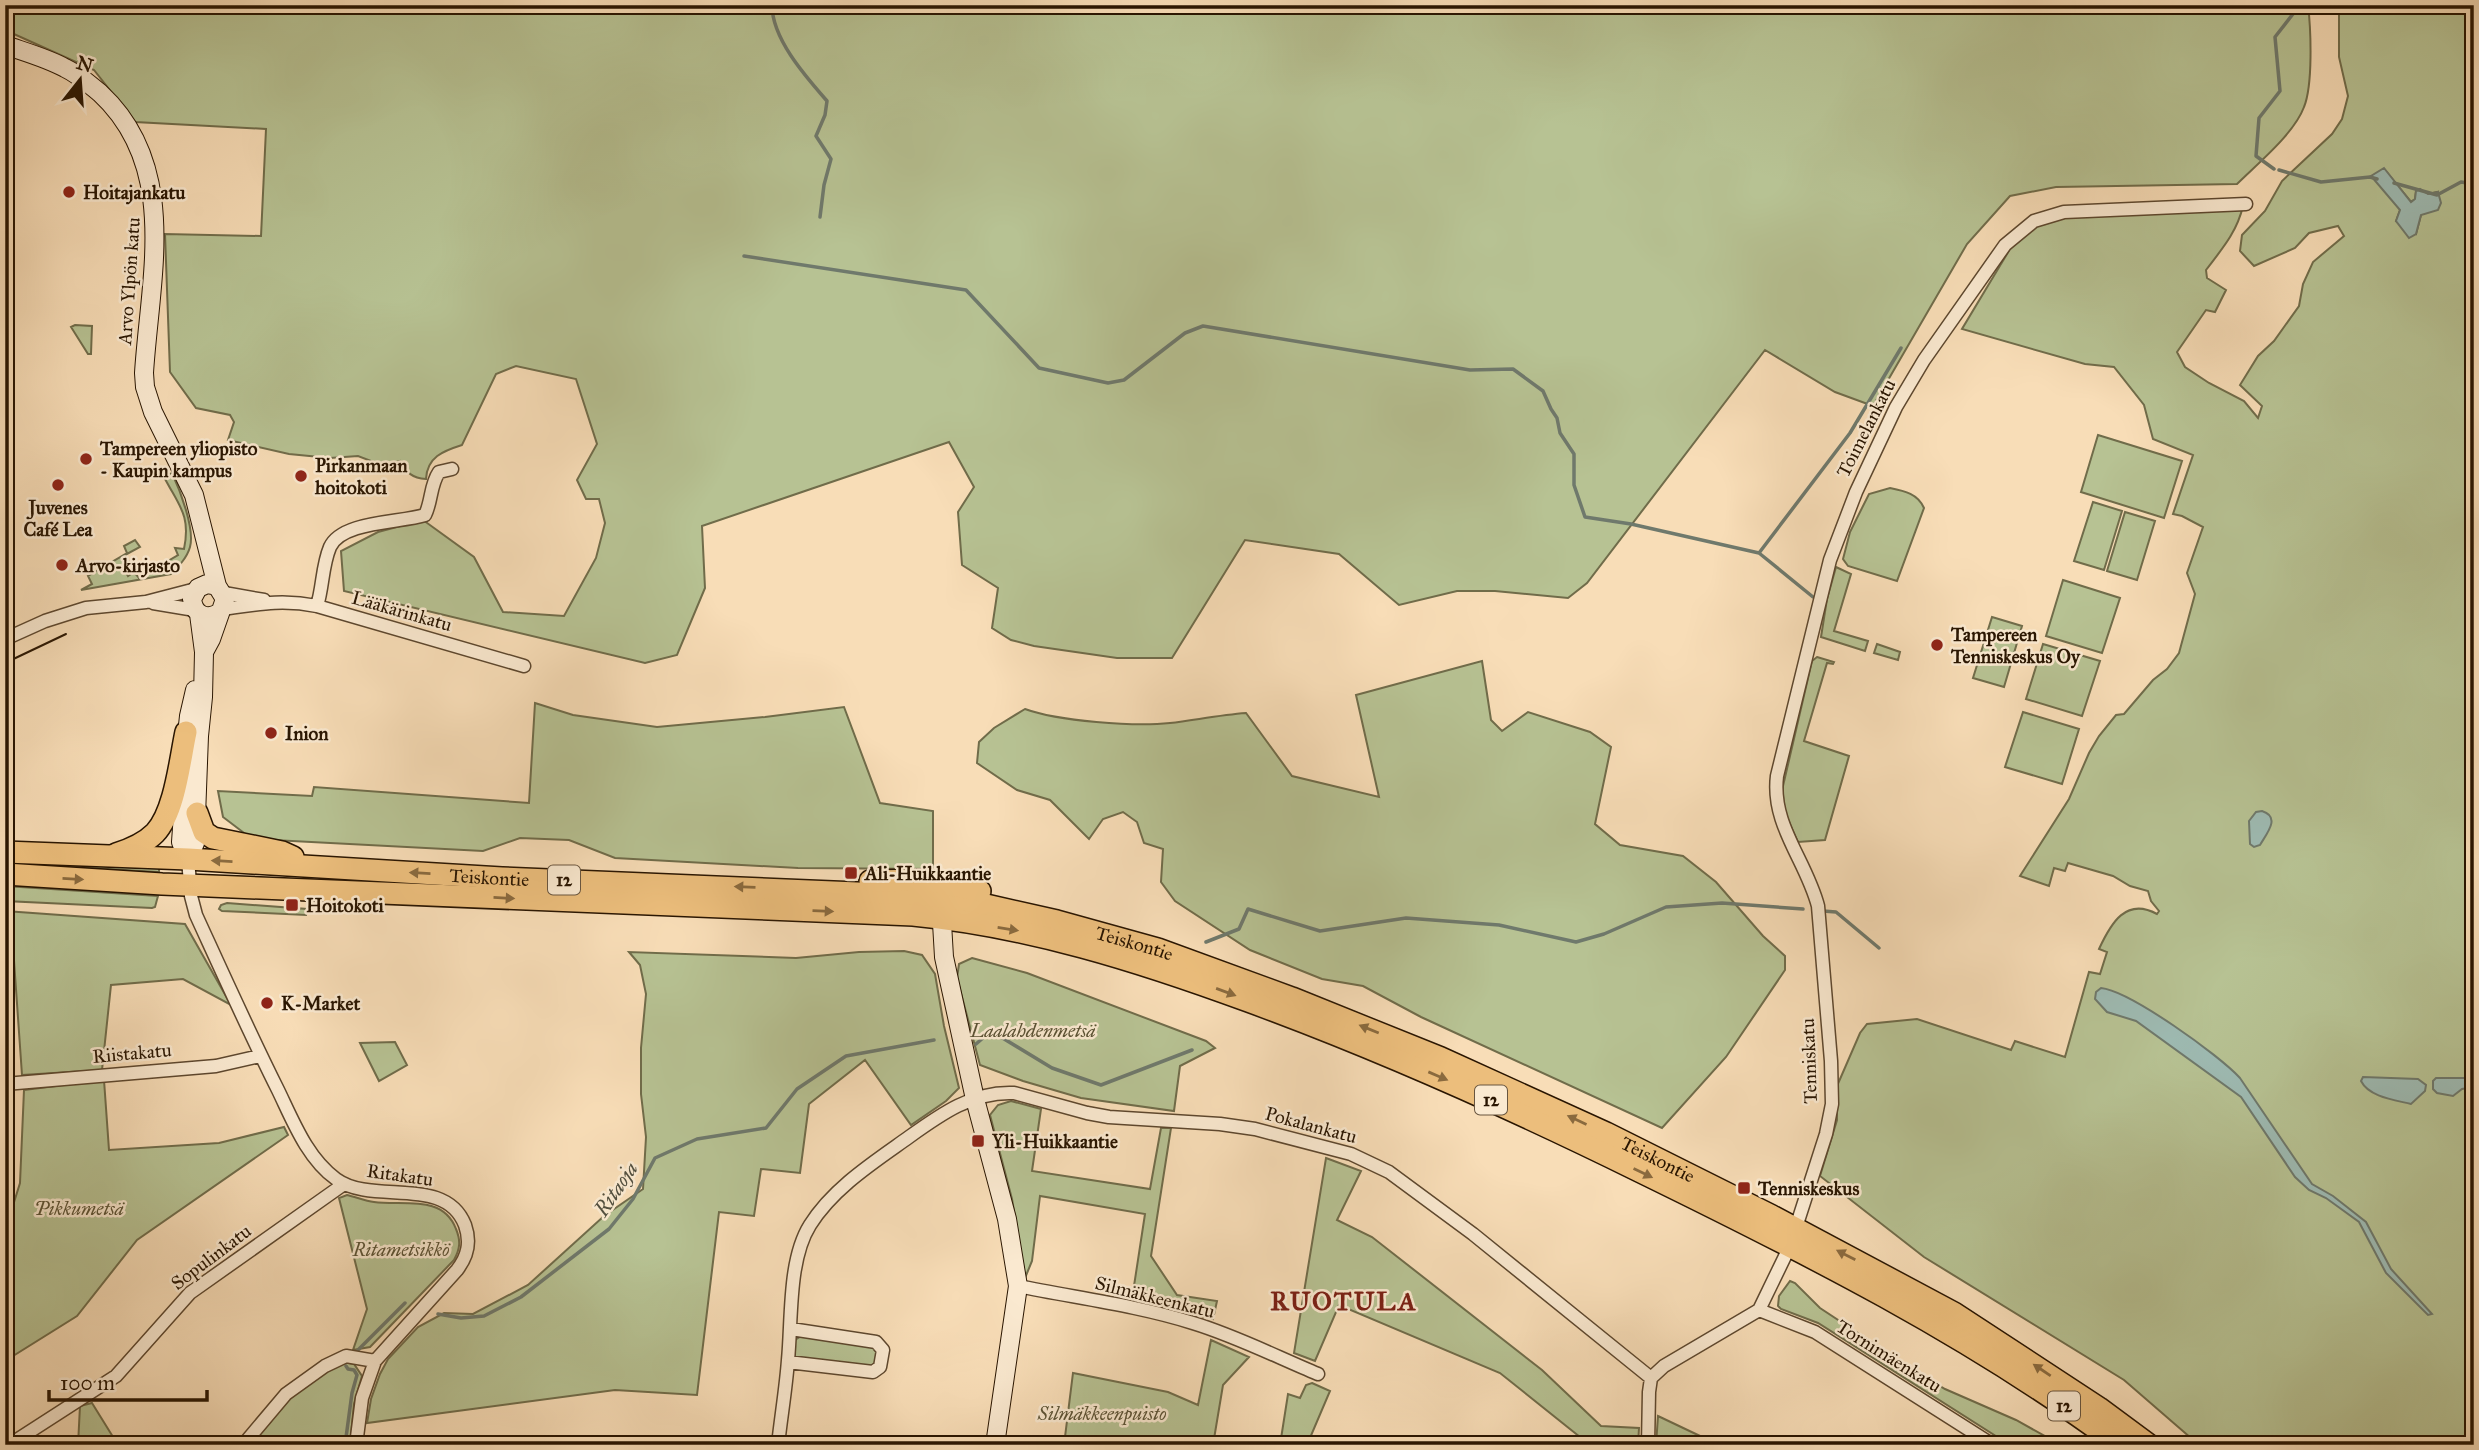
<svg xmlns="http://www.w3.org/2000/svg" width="2479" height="1450" viewBox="0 0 2479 1450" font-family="'IM FELL Great Primer',serif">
<rect width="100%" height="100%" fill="#f8ddb7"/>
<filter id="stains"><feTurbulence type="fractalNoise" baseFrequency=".00286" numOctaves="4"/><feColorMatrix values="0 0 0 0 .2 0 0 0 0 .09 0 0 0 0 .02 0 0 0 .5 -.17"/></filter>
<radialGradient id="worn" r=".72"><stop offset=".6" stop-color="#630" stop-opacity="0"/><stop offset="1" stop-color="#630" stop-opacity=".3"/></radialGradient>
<!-- green -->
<path fill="#b7c293" stroke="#706c4a" stroke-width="2" fill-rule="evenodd" d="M5,5H2308C2311,30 2313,85 2304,107C2294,134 2257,164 2237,184L2056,187L2010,196L1967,244L1873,406L1835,392L1765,350L1587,583L1568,598L1495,591H1457L1399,605L1339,554L1245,540L1172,658H1117L1034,646L1011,640L992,628L998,588L962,565L958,512L974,487L949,442L702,526L705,588L677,655L645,663L344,591L341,551L378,532L423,520L474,557L503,612L564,616L596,558L605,523L599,499H586L577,480L597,444L576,379L516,366L496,374L462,445C443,451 427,457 426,479C412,478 407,473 400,461L384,466L358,456L330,458L289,454L228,440L234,422L230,415L196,408L170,372L165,234L261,236L266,129L135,122L94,70L5,30Z
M2339,5H2474V1445H2199L2124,1380L1924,1257L1820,1176L1837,1120V1086L1860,1033L1867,1024L1917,1019L2011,1050L2015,1041L2065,1057L2089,972L2100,974L2107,952L2099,949C2111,923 2126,897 2157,914L2159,911L2151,901L2148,891L2130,886L2113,876L2068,863L2065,871L2054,868L2049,886L2020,876L2069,799L2089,753L2099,736L2116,715L2124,714L2153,680L2167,669L2179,653L2195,594L2187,573L2203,527L2182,516L2173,514L2193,455L2153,439L2144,405L2114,367L2085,364L1962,329L2013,244L2036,225L2063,218L2243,206C2237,232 2222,249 2206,270L2207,278L2226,290L2215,312L2206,310L2177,352L2185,367L2209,383L2244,401L2258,418L2262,406L2240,385L2258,356L2274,341L2299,306L2303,284L2313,262L2344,236L2338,226L2309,233L2295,248L2254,266L2240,251L2242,235L2265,211L2282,181L2332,134L2342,119L2348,96L2339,57ZM2384,169L2411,202L2415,199L2416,191L2428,194L2437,192L2421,215L2416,234L2396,221L2400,210Z
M75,325L92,326L91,354H88L71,327Z
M2098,435L2182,461L2164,518L2081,492Z
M172,473C180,490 195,529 190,547C187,558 178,567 171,574L81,590L92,584L88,576L127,553L124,546L135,540L140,547L125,555L129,562L122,566L128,576L134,572L139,578L178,555L175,548L184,549C191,515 179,506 164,477Z
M1890,488C1905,491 1918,494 1924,508L1897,581L1848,566L1843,559L1850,532L1869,494Z
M2093,502L2122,511L2104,570L2074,561Z
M2125,512L2155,521L2137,580L2107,571Z
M1836,567L1851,574L1834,631L1868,641L1865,651L1821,637L1827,599Z
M2063,580L2120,598L2102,653L2046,636Z
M1992,617L2022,626L2004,687L1973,678Z
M1877,644L1900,652L1898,660L1874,653Z
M2043,644L2100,661L2082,716L2026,699Z
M1817,657L1834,662L1833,664L1827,663L1804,741L1849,756L1825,840L1798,842C1789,823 1781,807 1783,786L1812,661Z
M1482,661L1491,720L1502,731L1528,712L1590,732L1611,747L1595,824L1620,845L1683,856L1716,882L1763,936L1785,956V970L1726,1057L1662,1128L1421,1017L1363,986L1322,979L1250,950L1175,901L1161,882L1163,849L1144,843L1137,822L1123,812L1103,819L1089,839L1050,800L1017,790L977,763L979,742L994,728L1025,709C1058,721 1134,727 1170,723C1195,720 1220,715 1246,713L1292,776L1379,797L1356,695Z
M535,703L573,715L657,727L765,717L844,707L880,803L933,811V869L798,868L615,858L569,840L520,838L483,851L252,839L223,817L218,791L312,796L314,787L529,803Z
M2023,712L2079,729L2062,784L2005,767Z
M5,859L159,865V872L5,863Z
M5,886L158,896L155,907L152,908L5,901Z
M227,903L307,909L306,915L222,911L219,909L221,905Z
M5,911L185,924L231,1005L183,979L111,985L102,1070L22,1075L12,932H5Z
M904,951L922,955L935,974L944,1026L959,1088L946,1101L911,1125L865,1060L809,1104L800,1173L761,1169L754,1216L719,1212L697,1395L615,1390L367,1423L371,1399L380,1374L388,1359L418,1327L444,1313L473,1314L528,1285L604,1216L643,1189L646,1137L641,1094V1048L646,994L640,965L629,952L796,958L859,952Z
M972,958L1027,973L1206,1041L1215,1048L1180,1066L1174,1111L1081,1098L1023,1081L980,1065L957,978L959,964Z
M395,1042L407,1065L379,1081L360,1043Z
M104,1080L109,1150L219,1143L284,1127L288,1135L137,1240L77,1316L5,1361V1231L20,1183L24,1090Z
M1011,1101L1041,1109L1032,1171L1150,1189L1161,1128H1171L1151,1256L1177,1295L1217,1301L1213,1319L1132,1299L1145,1214L1040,1196L1032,1261L1025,1278L1012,1199L990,1115L998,1105Z
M1326,1158L1361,1171L1337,1220L1372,1237L1542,1370L1601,1426L1639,1428L1638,1445H1590L1500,1373L1339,1305L1315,1361L1294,1353Z
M347,1195C356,1197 365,1201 374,1202C403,1206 443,1194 456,1229C461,1241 460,1249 454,1260L370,1347L353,1350L367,1309L339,1198Z
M1790,1281L1795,1283L1820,1308L1917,1372L1945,1389L2016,1420L2061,1445H2010L1818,1323L1781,1309L1778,1306L1779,1296Z
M803,1335L877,1348L878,1361L871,1368L796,1358L794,1355L795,1340Z
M1211,1340L1249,1357L1223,1385L1213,1445H1064L1073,1373L1168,1392L1198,1405Z
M343,1362L354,1364L362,1376L354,1404L350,1445H251L284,1403L303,1386Z
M1312,1383L1330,1391L1307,1445H1280L1288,1394L1300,1398L1306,1385Z
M92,1403L118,1445H78L80,1406Z
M1658,1416L1719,1445H1656Z"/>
<!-- water -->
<path fill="#9ebbb3" stroke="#6f796c" stroke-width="2" d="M2384,168L2411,202L2415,199L2416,191L2420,189L2428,194L2438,192L2441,203L2438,210L2421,215L2416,234L2409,238L2396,221L2400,210L2371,176Z
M2262,811C2281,817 2267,833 2260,845L2254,847L2250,844L2249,821L2256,812Z
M2101,988C2130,991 2219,1055 2240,1078L2312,1184L2333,1196L2366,1222L2391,1269L2432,1314L2428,1315L2386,1273L2359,1222L2326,1198L2309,1190L2295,1177L2241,1097L2136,1021L2107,1012L2095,999L2096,992Z
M2363,1077L2418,1079L2426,1085L2425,1091L2411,1104C2395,1100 2369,1097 2361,1081Z
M2436,1078H2474V1087L2462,1089L2453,1096L2437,1093L2433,1089V1081Z"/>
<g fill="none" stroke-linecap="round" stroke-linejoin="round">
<!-- stream -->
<path stroke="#6f796c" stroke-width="3.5" d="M772,5C772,39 806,77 827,101L825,115L816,136L831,159L824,185L820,217
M2274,169L2256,156L2259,118L2280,91L2275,37L2300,5
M2279,170L2321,182L2370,177L2377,179
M2394,183L2437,195L2461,182L2474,184
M744,256L966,290L1039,368L1108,383L1124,380L1185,333L1203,326L1470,370L1513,369L1543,391L1551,409L1557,418L1560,433L1574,454V485L1585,517L1631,524L1759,553L1813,597
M1759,553L1850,433L1901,348
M1823,911L1836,912L1879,948
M1206,942L1239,929L1248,909L1320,931L1406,918L1499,925L1576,942L1604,934L1666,907L1722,903L1803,909
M976,1044L991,1031L1052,1068L1101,1085L1192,1050
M438,1314L461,1318L484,1316L521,1297L609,1229L633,1199L655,1158L697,1139L766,1128L797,1089L846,1056L934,1040
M358,1350L405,1303
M345,1445L352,1393L357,1375L354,1370L348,1369L346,1366"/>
<!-- street casing -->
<g stroke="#5d472e" stroke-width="15">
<path id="street" d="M224,593L264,600
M153,603L195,610
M317,606C323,587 322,566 330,547C342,521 399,523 425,515C432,501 430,485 439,472L452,469
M223,609C258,604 282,599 317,606L524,666
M5,639L45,621L86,608L146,602L196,589
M188,859L191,896L196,915C223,974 249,1032 278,1090C293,1121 307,1158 336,1179C373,1206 445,1174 465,1225C471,1242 468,1256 457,1270L375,1361L362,1398L356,1445
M5,1084L216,1066L260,1056
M1018,1286C1076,1298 1136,1305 1193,1323C1236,1336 1277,1357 1318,1374
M1759,1310L1815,1332L1993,1445
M788,1362L873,1372L880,1367L883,1350L876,1342L791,1329
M9,1445L116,1376L190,1293L344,1184
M243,1445L286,1394L325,1366L346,1356L375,1361
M778,1445C781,1417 786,1388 788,1360C792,1319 788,1260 810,1225C833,1188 874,1162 909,1137C941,1114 973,1091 1014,1093L1087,1113L1109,1117L1220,1124L1255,1129L1351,1154L1389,1172L1473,1234L1651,1378
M1648,1445L1649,1392L1651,1378L1664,1366L1759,1310L1790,1246L1826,1134L1832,1104L1831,1061L1818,906C1806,860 1771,825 1777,776L1830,560L1856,492L1896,407L1924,360L2005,245L2034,221L2064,212L2246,204"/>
</g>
<!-- secondary casing -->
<g stroke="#291501" stroke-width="20">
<path id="secondary" d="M5,45C25,52 47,58 65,68C78,74 89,84 100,93C180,167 150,277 144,373L145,387L153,412L194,495L217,586
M204,652L211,639L225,599L217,586L207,584L198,588L192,599C194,615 206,620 219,613
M186,745L189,716L195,690
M186,773L181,842L188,859
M188,859L195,843L199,736L203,697L204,652L199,614
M941,906L944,957L975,1099L1007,1219L1018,1286L995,1445"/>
</g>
<!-- highway casing -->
<g stroke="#291501" stroke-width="24">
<g id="highway">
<path d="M197,813L204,832L213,838L282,852L293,857"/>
<path id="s1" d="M5,852L188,859L502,878L905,895L986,905L1057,921L1158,949L1292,998L1441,1058L1606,1133L1772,1216L1954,1313L2099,1408L2149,1445"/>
<path d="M116,854C129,850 145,843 155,833C175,812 180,760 186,732"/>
<path d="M5,874L162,884L913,915C1028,926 1139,961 1248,1001C1382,1050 1511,1108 1639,1171C1805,1252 1970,1335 2119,1445"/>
<path d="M870,881L927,880L980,891"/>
</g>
</g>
<!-- street -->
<use href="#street" stroke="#fae9d0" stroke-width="12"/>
<!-- secondary -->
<use href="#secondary" stroke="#fae9d0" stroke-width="18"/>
<!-- highway -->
<use href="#highway" stroke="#ecbe7c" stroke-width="21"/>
<!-- tram -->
<path stroke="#291501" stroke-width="2" d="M5,663L66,634"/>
</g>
<!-- one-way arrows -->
<defs><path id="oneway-solid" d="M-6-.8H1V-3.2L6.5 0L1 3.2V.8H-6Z" transform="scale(1.75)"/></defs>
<g fill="#8a6a3e">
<use href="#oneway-solid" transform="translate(222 861) rotate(-177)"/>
<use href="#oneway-solid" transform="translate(420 873) rotate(-177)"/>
<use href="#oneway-solid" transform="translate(73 879) rotate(3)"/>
<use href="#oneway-solid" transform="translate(745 887) rotate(-178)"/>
<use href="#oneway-solid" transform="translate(504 898) rotate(3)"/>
<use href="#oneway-solid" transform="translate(823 911) rotate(2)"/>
<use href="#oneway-solid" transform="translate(1008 929) rotate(9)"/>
<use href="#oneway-solid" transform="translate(1226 992) rotate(20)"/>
<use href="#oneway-solid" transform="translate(1369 1029) rotate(-158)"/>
<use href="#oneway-solid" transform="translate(1438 1076) rotate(23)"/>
<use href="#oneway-solid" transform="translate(1577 1120) rotate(-155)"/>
<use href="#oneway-solid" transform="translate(1643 1173) rotate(26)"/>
<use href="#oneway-solid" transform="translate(1846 1255) rotate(-153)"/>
<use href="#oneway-solid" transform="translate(2042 1370) rotate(-146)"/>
</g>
<!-- markers -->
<g fill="#8f2418" stroke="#fae9d0" stroke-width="2.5">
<circle cx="69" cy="192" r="7"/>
<circle cx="86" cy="459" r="7"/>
<circle cx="301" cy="476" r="7"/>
<circle cx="58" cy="485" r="7"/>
<circle cx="62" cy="565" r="7"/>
<circle cx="1937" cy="645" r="7"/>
<circle cx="271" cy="733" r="7"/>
<rect x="844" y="866" width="14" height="14" rx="3.5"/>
<rect x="285" y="898" width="14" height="14" rx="3.5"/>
<circle cx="267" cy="1003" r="7"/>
<rect x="971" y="1134" width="14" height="14" rx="3.5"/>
<rect x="1737" y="1181" width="14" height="14" rx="3.5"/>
</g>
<g text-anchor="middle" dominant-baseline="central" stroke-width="5" stroke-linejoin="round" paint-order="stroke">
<!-- shield labels -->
<g fill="#fae9d0" stroke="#68553f" stroke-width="2">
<rect x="548" y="865.5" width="32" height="29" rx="5"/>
<rect x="1475" y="1085.5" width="32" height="29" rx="5"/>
<rect x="2048" y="1391.5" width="32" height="29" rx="5"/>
</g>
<g font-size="18" font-weight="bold" fill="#291501">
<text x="564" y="880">12</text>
<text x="1491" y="1100">12</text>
<text x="2064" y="1406">12</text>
</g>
<!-- poi labels -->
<g font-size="19" font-weight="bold" fill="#291501" stroke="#fae9d0" text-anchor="start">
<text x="83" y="192">Hoitajankatu</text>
<text x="100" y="448">Tampereen yliopisto<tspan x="100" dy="22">- Kaupin kampus</tspan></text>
<text x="315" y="465">Pirkanmaan<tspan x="315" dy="22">hoitokoti</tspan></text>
<text x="58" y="507" text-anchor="middle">Juvenes<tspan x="58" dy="22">Café Lea</tspan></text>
<text x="76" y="565">Arvo-kirjasto</text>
<text x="1951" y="634">Tampereen<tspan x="1951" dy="22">Tenniskeskus Oy</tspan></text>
<text x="285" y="733">Inion</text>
<text x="865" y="873">Ali-Huikkaantie</text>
<text x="306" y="905">Hoitokoti</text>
<text x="281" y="1003">K-Market</text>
<text x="992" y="1141">Yli-Huikkaantie</text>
<text x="1758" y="1188">Tenniskeskus</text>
</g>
<!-- street labels -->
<g font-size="19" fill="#291501" stroke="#fae9d0">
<text transform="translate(129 281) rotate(-86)">Arvo Ylpön katu</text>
<text transform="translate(1866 428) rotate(-63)">Toimelankatu</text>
<text transform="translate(402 611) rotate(16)">Lääkärinkatu</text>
<text stroke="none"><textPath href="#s1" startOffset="485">Teiskontie</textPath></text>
<text stroke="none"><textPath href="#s1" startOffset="1136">Teiskontie</textPath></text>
<text transform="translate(132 1053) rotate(-5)">Riistakatu</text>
<text transform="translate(1809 1061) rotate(-92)">Tenniskatu</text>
<text transform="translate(1311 1125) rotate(15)">Pokalankatu</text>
<text stroke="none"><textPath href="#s1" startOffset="1703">Teiskontie</textPath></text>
<text transform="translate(400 1175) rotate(8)">Ritakatu</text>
<text transform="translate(211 1257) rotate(-37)">Sopulinkatu</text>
<text transform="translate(1155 1297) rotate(14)">Silmäkkeenkatu</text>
<text transform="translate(1889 1356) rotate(32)">Tornimäenkatu</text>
</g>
<!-- park labels -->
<g font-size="19" font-style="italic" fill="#5b5234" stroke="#fae9d0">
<text x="1033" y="1030">Laalahdenmetsä</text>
<text x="79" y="1208">Pikkumetsä</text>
<text x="401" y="1249">Ritametsikkö</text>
<text x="1102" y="1413">Silmäkkeenpuisto</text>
</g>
<!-- water labels -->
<g font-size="21" font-style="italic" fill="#524f3f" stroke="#fae9d0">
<text transform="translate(616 1189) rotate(-56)">Ritaoja</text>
</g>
<!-- district labels -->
<g font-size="26" font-weight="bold" letter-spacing="2" fill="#7a1f14" stroke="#fae9d0">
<text x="1344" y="1301">RUOTULA</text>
</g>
</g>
<!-- margin -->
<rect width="2479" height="1450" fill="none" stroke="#f8ddb7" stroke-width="28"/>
<rect x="7" y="7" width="2465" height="1436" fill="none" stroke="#291501" stroke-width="3.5"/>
<rect x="14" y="14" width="2451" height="1422" fill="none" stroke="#291501" stroke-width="2"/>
<!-- north arrow -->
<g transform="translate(80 80) rotate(17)" stroke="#fae9d0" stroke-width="5" paint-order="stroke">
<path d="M0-5L12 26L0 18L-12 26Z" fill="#291501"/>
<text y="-10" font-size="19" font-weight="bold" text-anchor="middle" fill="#291501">N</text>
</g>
<!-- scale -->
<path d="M49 1390v10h158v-10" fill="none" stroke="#291501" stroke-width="3.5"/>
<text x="60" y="1390" font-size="21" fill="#291501" stroke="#fae9d0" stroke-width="5" paint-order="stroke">100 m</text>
<rect width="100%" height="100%" filter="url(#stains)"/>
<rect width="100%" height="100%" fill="url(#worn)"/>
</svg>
